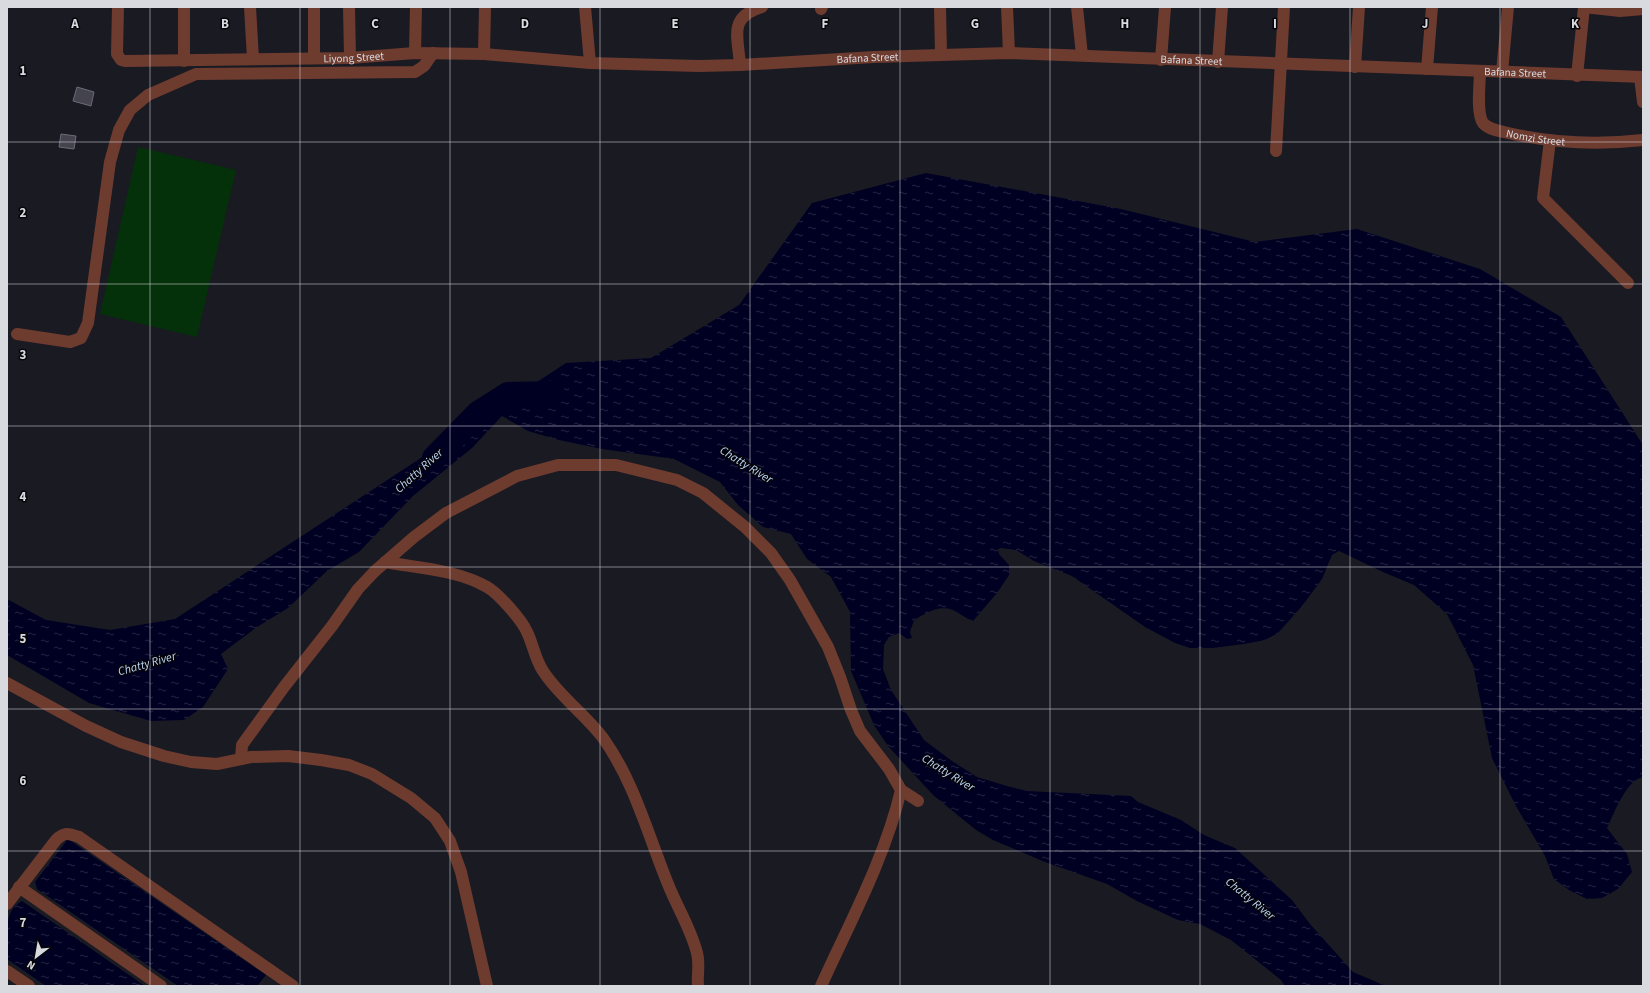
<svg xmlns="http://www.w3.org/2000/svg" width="1650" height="993" viewBox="0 0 1650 993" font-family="'Source Sans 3',sans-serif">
<defs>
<pattern id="water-ripples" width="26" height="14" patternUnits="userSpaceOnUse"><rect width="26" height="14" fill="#002"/><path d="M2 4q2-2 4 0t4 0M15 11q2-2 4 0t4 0" fill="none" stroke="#252542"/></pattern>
</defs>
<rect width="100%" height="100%" fill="#1a1a23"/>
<!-- green -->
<path fill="#043109" d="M138,147L236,170L197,337L100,314Z"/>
<!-- water -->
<path fill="url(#water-ripples)" d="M926,173L1121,209L1255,242L1357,229L1480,269L1561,317L1643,445V777C1626,780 1614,814 1607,828L1627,854L1632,872L1618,889L1602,898L1587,899L1569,890L1554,879L1545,856L1516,806L1492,758L1473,665L1447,614L1414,585L1383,572L1339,551L1332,555L1322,579L1302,606L1278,633L1265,640L1244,644L1213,648H1190L1175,643L1145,627L1072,576L1034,561L1016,550L1001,548L998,549L999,554L1009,565V575L997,593L973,621C965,618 957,611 950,609C936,606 925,614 914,620L910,632L912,638L907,639L899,633L889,637L884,645L883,669L891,690L924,740L952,761L977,777L1007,786L1027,791L1131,796L1138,802L1181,820L1204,835L1235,848L1292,900L1310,924L1353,972L1386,986H1285L1281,980L1231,940L1200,924L1178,920L1137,901L1107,884L1045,862L993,840L976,830L933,795L888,746L874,725L851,671L850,612L831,577L807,559L791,534L763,527L738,505L720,482L674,459L602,449L559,440L528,431L502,416L472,448L413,496L359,552L327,571L288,608L257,627L221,654L228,669L203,707L184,720L151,721L89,703L7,655V599L46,620L110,630L175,619L566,363L651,358L739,305L812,203Z
M68,839L266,975L257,986H178L37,889L35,882Z
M22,901L145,986H46L7,959C7,940 2,911 22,901Z"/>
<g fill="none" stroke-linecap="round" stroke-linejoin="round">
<!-- river -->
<path stroke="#002" stroke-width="24" d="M434,458L478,413L508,394L553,393"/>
</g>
<!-- building -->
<path fill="#44434e" stroke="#6c6c78" d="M77,87L94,92L91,106L73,101Z
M61,134L76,136L74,149L59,147Z"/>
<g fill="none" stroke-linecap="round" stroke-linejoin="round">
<!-- minor -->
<g stroke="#6e3b2f" stroke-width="12">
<path id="s1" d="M118,7L117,54L121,60L125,61L350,58L415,53L484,54L590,63"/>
<path d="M184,7V61"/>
<path d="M250,7L253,59"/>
<path d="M314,7V58"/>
<path d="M349,7L350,58"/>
<path id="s2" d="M585,7L590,63L699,66L740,65L874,57L1009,53L1643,77"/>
<path d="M940,7L941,54"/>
<path d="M1007,7L1009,53"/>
<path d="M1077,7L1082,55"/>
<path d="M1584,7L1620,11L1643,9"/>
<path d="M821,9L822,7"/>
<path d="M415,53L416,7"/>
<path d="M484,54L485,7"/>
<path d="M1161,60L1165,7"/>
<path d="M1218,62L1222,7"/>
<path d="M740,65C738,36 728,17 762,7"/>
<path d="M1355,67L1359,7"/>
<path d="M1427,69L1432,7"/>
<path id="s3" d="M1480,71C1480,83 1476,113 1483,123C1489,130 1500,131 1508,133C1552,143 1598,145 1643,140"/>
<path d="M1502,72L1508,7"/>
<path d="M1577,76L1584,7"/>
<path d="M1640,77L1643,102"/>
<path d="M1550,140L1543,198L1628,283"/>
<path d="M1276,151L1284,7"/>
<path d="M17,334L70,342L81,338L88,323L110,162L119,130L130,110L148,95L196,74L415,72L424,66L433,53"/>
<path d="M385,562C418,568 458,570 487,587C498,593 522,620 527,632C533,644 535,659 543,671C559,696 585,714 603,738C634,781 648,835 668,884C677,907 691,929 697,953C700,964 697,975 698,986"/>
<path d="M7,683L86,726L121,742L164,756L191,762L217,764L251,757L288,756L321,760L349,765L372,774L411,798L435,818L450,841L461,872L487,986"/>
<path d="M241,759L242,745L284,687L332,626L358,589L375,571L414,537L446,513L517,476L558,465H616L677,480L703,493L745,527L771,553L790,580L828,647L840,677L851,710L860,731L889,769L901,790L918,801"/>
<path d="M19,887L161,986"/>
<path d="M7,904L56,840C64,832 68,833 79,837L293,986"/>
<path d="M7,971L29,986"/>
<path d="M821,986C850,922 885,858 901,790"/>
</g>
</g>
<!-- grid -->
<path fill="none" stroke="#d9d9e0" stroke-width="1" stroke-opacity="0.55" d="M150,7V986M300,7V986M450,7V986M600,7V986M750,7V986M900,7V986M1050,7V986M1200,7V986M1350,7V986M1500,7V986M7,142H1643M7,284H1643M7,426H1643M7,567H1643M7,709H1643M7,851H1643"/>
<g text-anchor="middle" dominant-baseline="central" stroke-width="3" stroke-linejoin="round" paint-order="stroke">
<!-- street labels -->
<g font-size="11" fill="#d9d9e0" stroke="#060509">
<text stroke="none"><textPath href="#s1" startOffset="287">Liyong Street</textPath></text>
<text stroke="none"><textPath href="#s2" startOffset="334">Bafana Street</textPath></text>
<text stroke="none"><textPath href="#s2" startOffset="658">Bafana Street</textPath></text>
<text stroke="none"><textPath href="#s2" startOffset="982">Bafana Street</textPath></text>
<text stroke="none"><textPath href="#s3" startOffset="108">Nomzi Street</textPath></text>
</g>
<!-- water labels -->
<g font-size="12" font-style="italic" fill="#bed7f9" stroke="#060509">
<text transform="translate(746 465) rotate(32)">Chatty River</text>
<text transform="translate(419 471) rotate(-42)">Chatty River</text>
<text transform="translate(147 664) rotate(-16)">Chatty River</text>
<text transform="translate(948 773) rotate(32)">Chatty River</text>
<text transform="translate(1250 899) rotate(39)">Chatty River</text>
</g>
</g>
<g font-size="13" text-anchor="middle" font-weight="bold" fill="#d9d9e0" stroke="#060509" stroke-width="3" stroke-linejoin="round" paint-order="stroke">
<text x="75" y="28">A</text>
<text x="225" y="28">B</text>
<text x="375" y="28">C</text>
<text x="525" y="28">D</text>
<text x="675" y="28">E</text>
<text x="825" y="28">F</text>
<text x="975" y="28">G</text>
<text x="1125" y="28">H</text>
<text x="1275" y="28">I</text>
<text x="1425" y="28">J</text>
<text x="1575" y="28">K</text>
<text x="23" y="75">1</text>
<text x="23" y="217">2</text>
<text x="23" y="359">3</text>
<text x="23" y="501">4</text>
<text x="23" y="643">5</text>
<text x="23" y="785">6</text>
<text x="23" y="927">7</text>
</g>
<!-- border -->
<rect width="1650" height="993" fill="none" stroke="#d9d9e0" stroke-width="16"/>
<!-- north arrow -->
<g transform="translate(36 957) rotate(211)" stroke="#060509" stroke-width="3" paint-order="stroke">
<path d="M0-3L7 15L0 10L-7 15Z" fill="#d9d9e0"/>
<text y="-6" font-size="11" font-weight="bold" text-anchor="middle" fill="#d9d9e0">N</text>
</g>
</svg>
